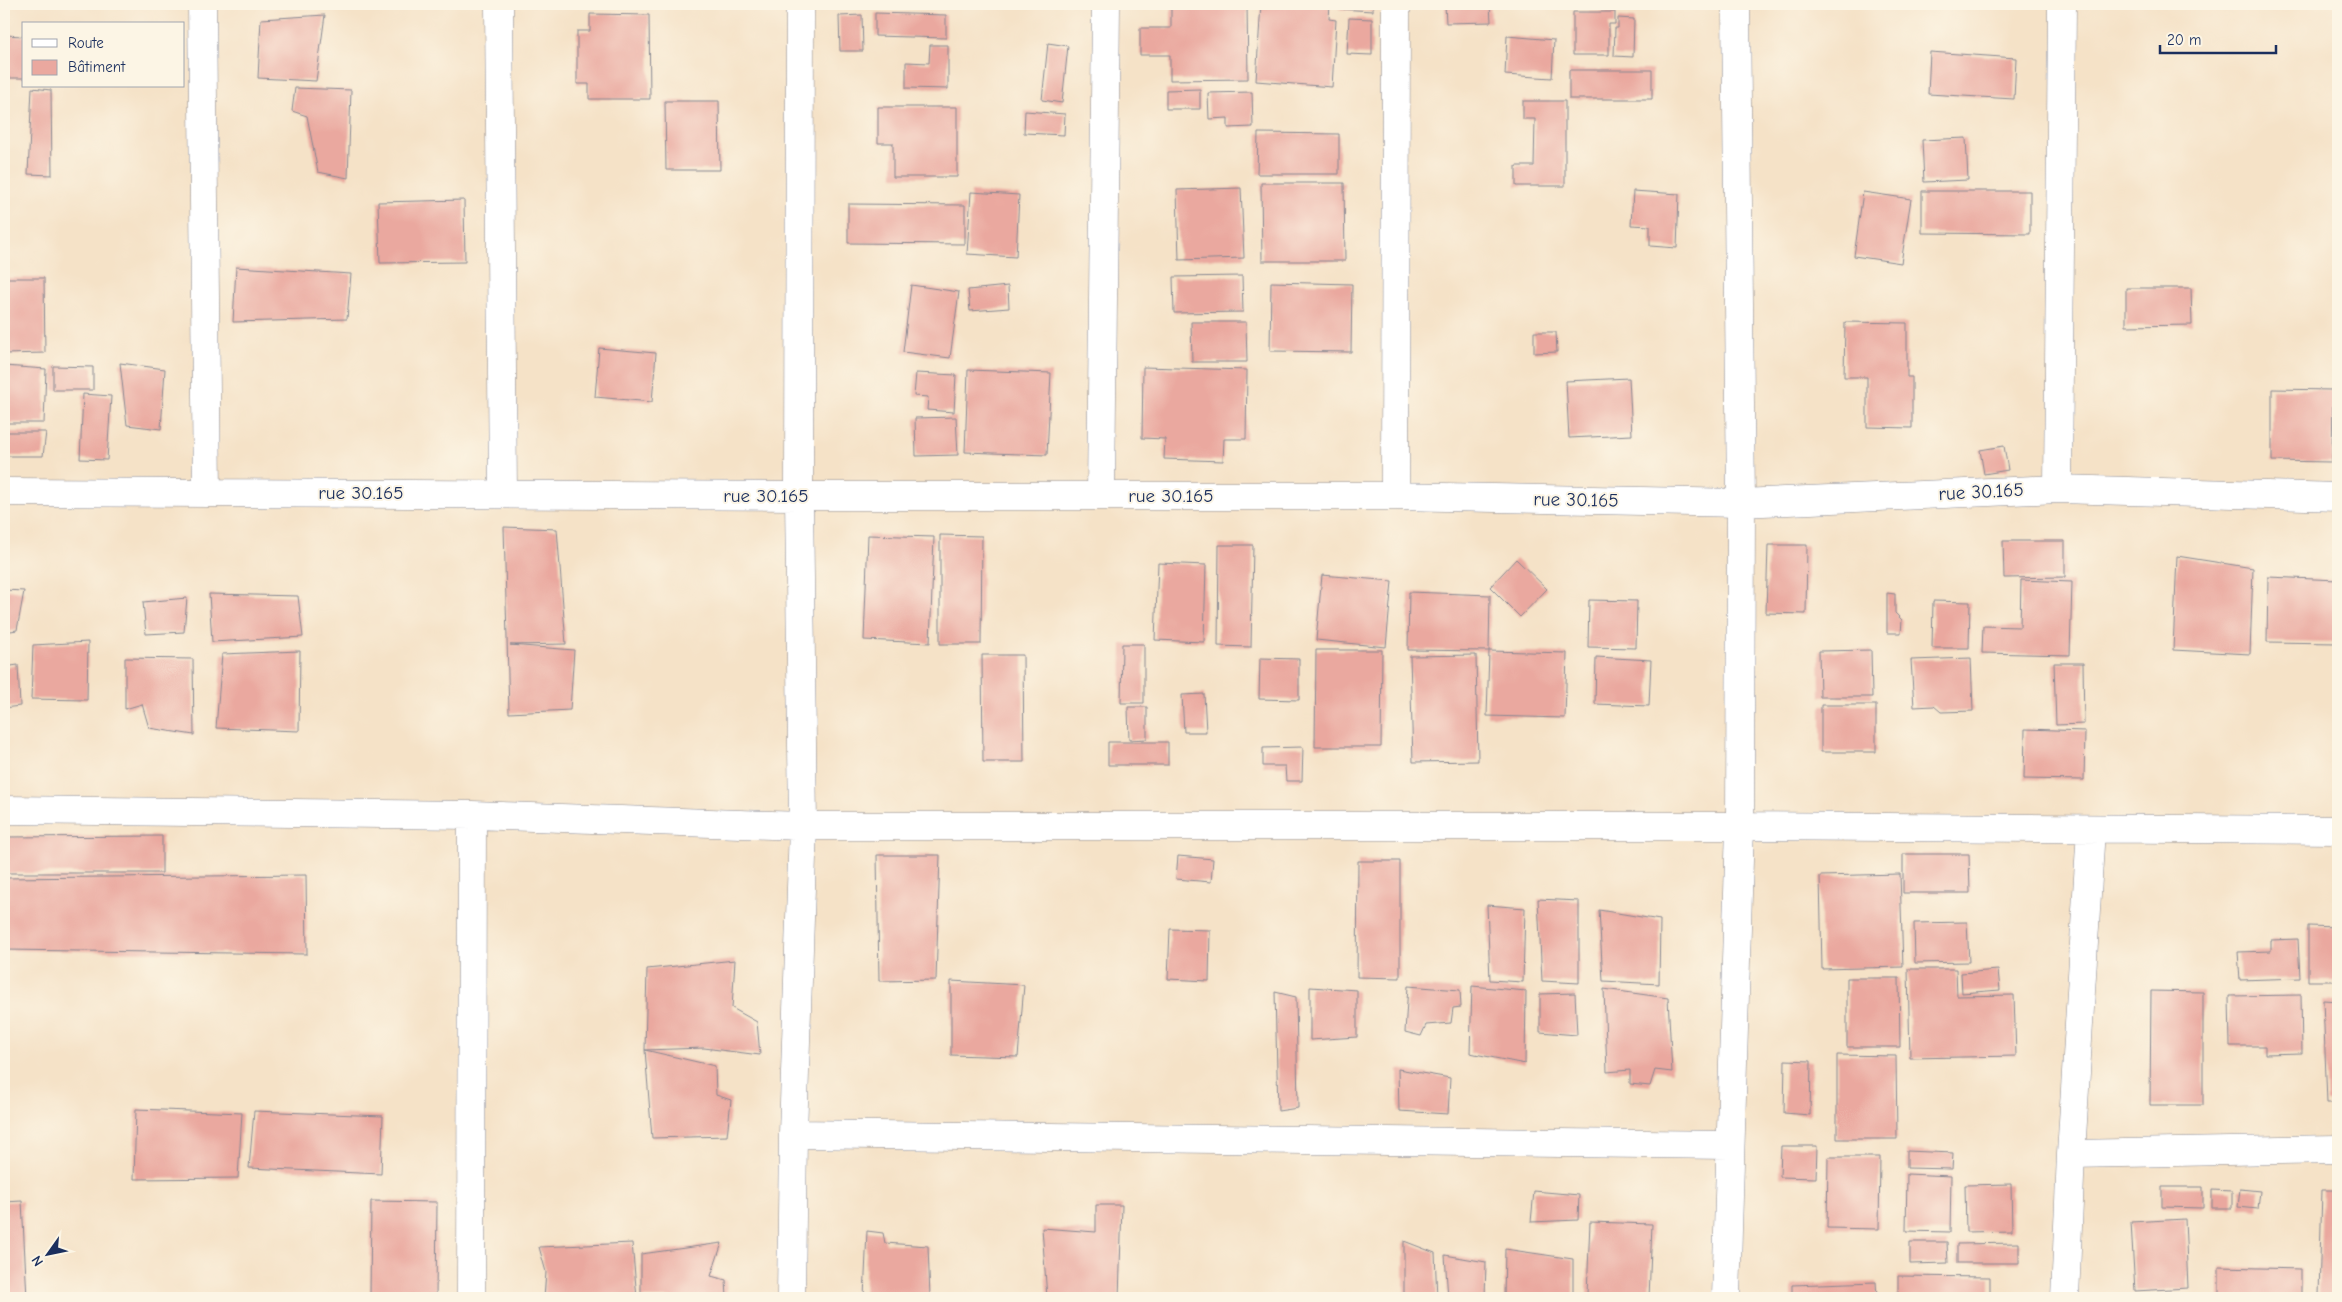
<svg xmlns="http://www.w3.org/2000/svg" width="2342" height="1302" viewBox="0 0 2342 1302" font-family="'Comic Neue',sans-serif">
<rect width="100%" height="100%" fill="#fcf5e5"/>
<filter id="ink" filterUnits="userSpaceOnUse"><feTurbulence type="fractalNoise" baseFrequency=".02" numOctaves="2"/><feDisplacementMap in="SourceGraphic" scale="10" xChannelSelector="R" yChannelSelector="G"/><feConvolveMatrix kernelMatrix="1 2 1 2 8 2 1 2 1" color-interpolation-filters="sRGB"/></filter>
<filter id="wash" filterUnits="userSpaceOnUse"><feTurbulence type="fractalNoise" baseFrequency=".0096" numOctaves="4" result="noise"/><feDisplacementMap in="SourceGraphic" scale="20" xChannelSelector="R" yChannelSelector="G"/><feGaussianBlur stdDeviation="1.12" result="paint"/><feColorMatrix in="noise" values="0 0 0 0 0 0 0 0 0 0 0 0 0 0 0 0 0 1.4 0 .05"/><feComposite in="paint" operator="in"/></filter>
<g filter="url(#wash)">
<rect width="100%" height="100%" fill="#f5e2c7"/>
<g id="blocks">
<!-- building -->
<path fill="#eaa89f" d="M885,4H944V6L885,8Z
M1171,4H1247L1248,79L1170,80V55H1140V28H1171Z
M1261,4H1330L1329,19L1336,20L1332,87L1256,81Z
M1339,4H1373V11L1339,9Z
M1445,4H1490L1491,22L1446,23Z
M1573,12H1615V24H1609V55H1573Z
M875,13L946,15V38L875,36Z
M590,14L649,15L650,99H589V84H577V31H590Z
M325,15L316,81L258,78L261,19Z
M862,15L863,51H840L839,16Z
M1349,18L1372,19V55L1347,54Z
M1618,18L1634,19L1633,57L1614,56L1615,28H1618Z
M4,35L24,36V78H4Z
M1507,36L1554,40L1552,78L1505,75Z
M1048,43L1068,46L1062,103L1042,100Z
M930,45H948V89L906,88V62L929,63Z
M1930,52L2016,58L2014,99L1928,94Z
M1569,70H1652V99H1569Z
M32,88L51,90L52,175L28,174Z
M295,88L351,90L348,178L318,172L307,116L292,111Z
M1200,89V109H1166V90Z
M1252,92L1253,127L1228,128V118L1209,119L1208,93Z
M665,101H719L720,170H666Z
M1523,101H1565V186H1516V166H1534L1535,119H1523Z
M878,107H957V177H893V143H878Z
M1025,111L1065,114L1064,135L1024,133Z
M1258,133L1339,134V174H1257Z
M1966,138L1968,180L1924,182L1922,140Z
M1261,183H1344L1345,261H1262Z
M1241,188L1244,258L1179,260L1177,190Z
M1633,191L1679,194L1677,248L1650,246V226L1631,225Z
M1922,191H2030V234L1922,233Z
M971,192L1019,195L1016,257L967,254Z
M1863,192L1911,199L1901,263L1854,256Z
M464,200L465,262L380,263L378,202Z
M848,204L965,205V244L848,243Z
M236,267L351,274L347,319L233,322Z
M1242,276L1243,312L1174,313L1173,277Z
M4,278H44L45,353L4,354Z
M1271,282L1352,284L1351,352L1270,351Z
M911,285L959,292L950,358L903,352Z
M1008,286L1009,308L970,311L968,290Z
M2126,288H2191L2192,325L2126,326Z
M1191,322H1246L1247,362H1192Z
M1845,322L1907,323V377H1912V428L1867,427V377H1844Z
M1534,332H1556L1557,352L1534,353Z
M599,348L656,353L652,402L595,397Z
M120,363L165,369L161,429L127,425Z
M4,366L46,369L44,423H4Z
M53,366L93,367V390H53Z
M1143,367L1247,370L1246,439H1224L1223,461L1164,459L1165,439L1142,438Z
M968,370L1051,373L1047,455L965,452Z
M916,373L956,375L954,412L927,410L928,397L914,396Z
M1629,378L1632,435L1569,438L1566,381Z
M2272,389L2333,390L2332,462L2272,461Z
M83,394L111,396L107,460L80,459Z
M956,417L958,455L916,456L915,418Z
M4,432H46L43,456H4Z
M2004,446L2008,470L1984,474L1980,450Z
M504,527L557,529L566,644L510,645L574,650L570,710L509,713Z
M868,535L934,537L930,643L864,640Z
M940,535L982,536L981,644H940Z
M2003,541H2065V577L2004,578Z
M1219,545H1253L1251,647L1218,646Z
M1768,545H1807L1806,614L1766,613Z
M2177,556L2253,568L2250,654L2173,650Z
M1516,559L1547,589L1520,617L1490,587Z
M1158,563L1206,565L1204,642L1155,640Z
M1322,575L1392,581L1386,647L1316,640Z
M2268,577L2338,580V643L2267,642Z
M2021,580L2072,582L2070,655L1982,653L1983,626L2020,627Z
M4,590L24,591L17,630L4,632Z
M1409,592L1490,595L1489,651L1408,650Z
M1887,593L1895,594V613L1902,620L1901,633H1887Z
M209,594L298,596L303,637L212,642Z
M187,598L184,632L146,634L143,602Z
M1589,600L1637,601L1636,648L1588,647Z
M1933,601L1970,602L1969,648H1932Z
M88,642L87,700L31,699L33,645Z
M1122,644H1144V703H1121Z
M1316,650H1382L1381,747H1315Z
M1871,650L1872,697H1820L1819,651Z
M300,651L299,731L216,728L222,654Z
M1489,651L1567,653L1565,718L1487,716Z
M982,655H1023L1024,762H983Z
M1476,655L1478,761L1413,762L1410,656Z
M1596,657L1651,660L1649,706L1595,704Z
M125,658L193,659L194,735L149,728L142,704L125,709Z
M1260,658L1299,659V700L1259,699Z
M1971,658L1973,711L1941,712L1934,706L1914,707L1911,660Z
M2054,663H2083L2084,724L2056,725Z
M18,665L20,706L4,708V667Z
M1204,694L1206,732H1184L1182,695Z
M1821,705H1876V752H1821Z
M1128,707H1147V739L1129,740Z
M2025,729L2085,731L2084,780L2024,779Z
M1108,742H1168V765H1108Z
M1303,747L1302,781H1286L1285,766H1263V748Z
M162,836V873H4V837Z
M1903,854H1969L1970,893H1903Z
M877,855H940L936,980L879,981Z
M1178,856L1213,859L1211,882L1176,879Z
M1358,861H1400V978L1357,977Z
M1900,874L1903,967L1822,969L1820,876Z
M306,875L307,954L4,950V878Z
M1538,899L1579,901V983L1542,981Z
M1487,905L1525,908L1523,982L1490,980Z
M1599,910L1660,920L1659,984L1603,981Z
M1967,922L1969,962L1915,963L1914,923Z
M2308,926L2338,927V981H2308Z
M1170,929L1210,930L1209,981L1168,979Z
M2298,939L2300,978L2240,980L2238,952L2271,951V940Z
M735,960L732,1008L757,1022L760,1055L704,1048L645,1050L715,1066L716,1095L731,1100L727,1136L652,1138L645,1050L647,969Z
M1908,969H1956L1957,996L2014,995L2016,1056L1910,1058Z
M1998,970L2000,990L1962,993L1961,973Z
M1847,978H1899L1900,1047H1847Z
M951,981L1024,985L1018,1057L951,1055Z
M1408,986L1460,990L1461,1007L1453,1008L1451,1023L1426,1025L1421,1036L1405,1032Z
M1472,986L1526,991L1525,1064L1470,1053Z
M1310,987L1357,990V1037L1310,1040Z
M1604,989L1668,998L1672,1072L1655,1070L1650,1086L1630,1084V1070L1607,1072Z
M2151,991L2203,992V1105H2150Z
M1275,992L1296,997L1298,1108L1278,1111Z
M1575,993L1577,1035L1540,1032V994Z
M2301,995L2302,1053L2265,1054V1046H2230L2229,996Z
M2323,1000L2338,1001V1103H2327Z
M1837,1055L1896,1056L1897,1139H1837Z
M1785,1060L1811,1061L1810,1115L1784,1113Z
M1398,1069L1450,1078L1448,1114L1399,1111Z
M136,1109L242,1113L238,1178L134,1179Z
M254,1111L383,1116L381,1174L249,1168Z
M1781,1146H1817L1816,1178L1780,1177Z
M1907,1151L1953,1153L1952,1169L1907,1168Z
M1828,1157H1880L1879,1229L1827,1228Z
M1907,1174L1951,1176L1950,1232L1906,1231Z
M2011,1184L2012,1231L1966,1232L1965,1185Z
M2162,1187H2203V1208L2162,1207Z
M2240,1189L2260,1191L2258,1209L2238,1207Z
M2212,1190L2232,1191V1208H2212Z
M2322,1190H2338V1298L2319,1296Z
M1534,1191L1579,1195L1578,1220L1531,1222Z
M22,1201L27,1298H4V1202Z
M371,1201L437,1202L436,1298H370Z
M1096,1205H1122L1119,1298H1047L1042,1228L1096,1232Z
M2185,1219L2188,1288L2135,1291L2131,1222Z
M1590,1222L1652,1224L1649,1298L1587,1294Z
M867,1231L883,1233L885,1243L928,1246L930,1297H864Z
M1404,1241L1435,1253L1437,1298H1404Z
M1910,1242H1947L1948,1263L1910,1264Z
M632,1243L637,1298H544L546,1272L539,1247Z
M722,1243L711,1276L726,1280L727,1298H641V1254Z
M2019,1243V1263H1957V1244Z
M1505,1249L1573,1259V1298H1504Z
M1445,1255L1486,1262L1485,1298H1448Z
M2219,1267L2301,1269V1298H2219Z
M1898,1276L1990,1277V1298H1898Z
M1876,1282L1877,1298H1792V1285Z"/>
</g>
</g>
<g filter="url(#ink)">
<use href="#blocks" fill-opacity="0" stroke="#888892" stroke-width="1"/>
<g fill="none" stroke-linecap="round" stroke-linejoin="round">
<!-- street casing -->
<g stroke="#888892" stroke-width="29">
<path id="street" d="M202,4L207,493
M499,4L503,494
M2058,489L2062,4
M4,492L799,496H1395L1741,503L2058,489L2338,497
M1101,496L1106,4
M1395,496L1396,4
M4,810L472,815L803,826H1740L2338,830
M793,1134L1729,1145
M2071,1154L2338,1149
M471,1298L472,815
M791,1298L793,1134L803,826L799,496L800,4
M1726,1298L1740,826L1741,503L1736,4
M2065,1298L2071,1154L2091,829"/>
</g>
<!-- street -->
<use href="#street" stroke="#fff" stroke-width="28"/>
</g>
</g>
<g text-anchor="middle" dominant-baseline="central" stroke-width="4" stroke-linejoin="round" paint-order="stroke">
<!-- street labels -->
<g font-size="19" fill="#1b2f5e" stroke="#fcf5e5">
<text transform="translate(1981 492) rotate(-3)">rue 30.165</text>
<text x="361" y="493">rue 30.165</text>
<text x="766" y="496">rue 30.165</text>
<text x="1171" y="496">rue 30.165</text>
<text transform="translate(1576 500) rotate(1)">rue 30.165</text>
</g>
</g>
<!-- margin -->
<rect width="2342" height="1302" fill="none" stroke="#fcf5e5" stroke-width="20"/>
<!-- legend -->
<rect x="22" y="22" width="162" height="65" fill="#fcf5e5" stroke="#a2a6af"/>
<rect x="32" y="39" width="25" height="8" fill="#ffffff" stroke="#a2a6af"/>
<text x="68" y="48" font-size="15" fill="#1b2f5e">Route</text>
<rect x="32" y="60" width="25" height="15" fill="#eaa89f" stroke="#a2a6af"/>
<text x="68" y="72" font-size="15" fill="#1b2f5e">Bâtiment</text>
<!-- north arrow -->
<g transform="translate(48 1254) rotate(237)" stroke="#fcf5e5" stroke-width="4" paint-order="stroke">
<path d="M0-4L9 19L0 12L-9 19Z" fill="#1b2f5e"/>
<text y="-8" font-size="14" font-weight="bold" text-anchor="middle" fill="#1b2f5e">N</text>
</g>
<!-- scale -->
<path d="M2160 45v8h116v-8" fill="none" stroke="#1b2f5e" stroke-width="2.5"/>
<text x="2167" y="45" font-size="15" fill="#1b2f5e" stroke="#fcf5e5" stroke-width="4" paint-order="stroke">20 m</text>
</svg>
